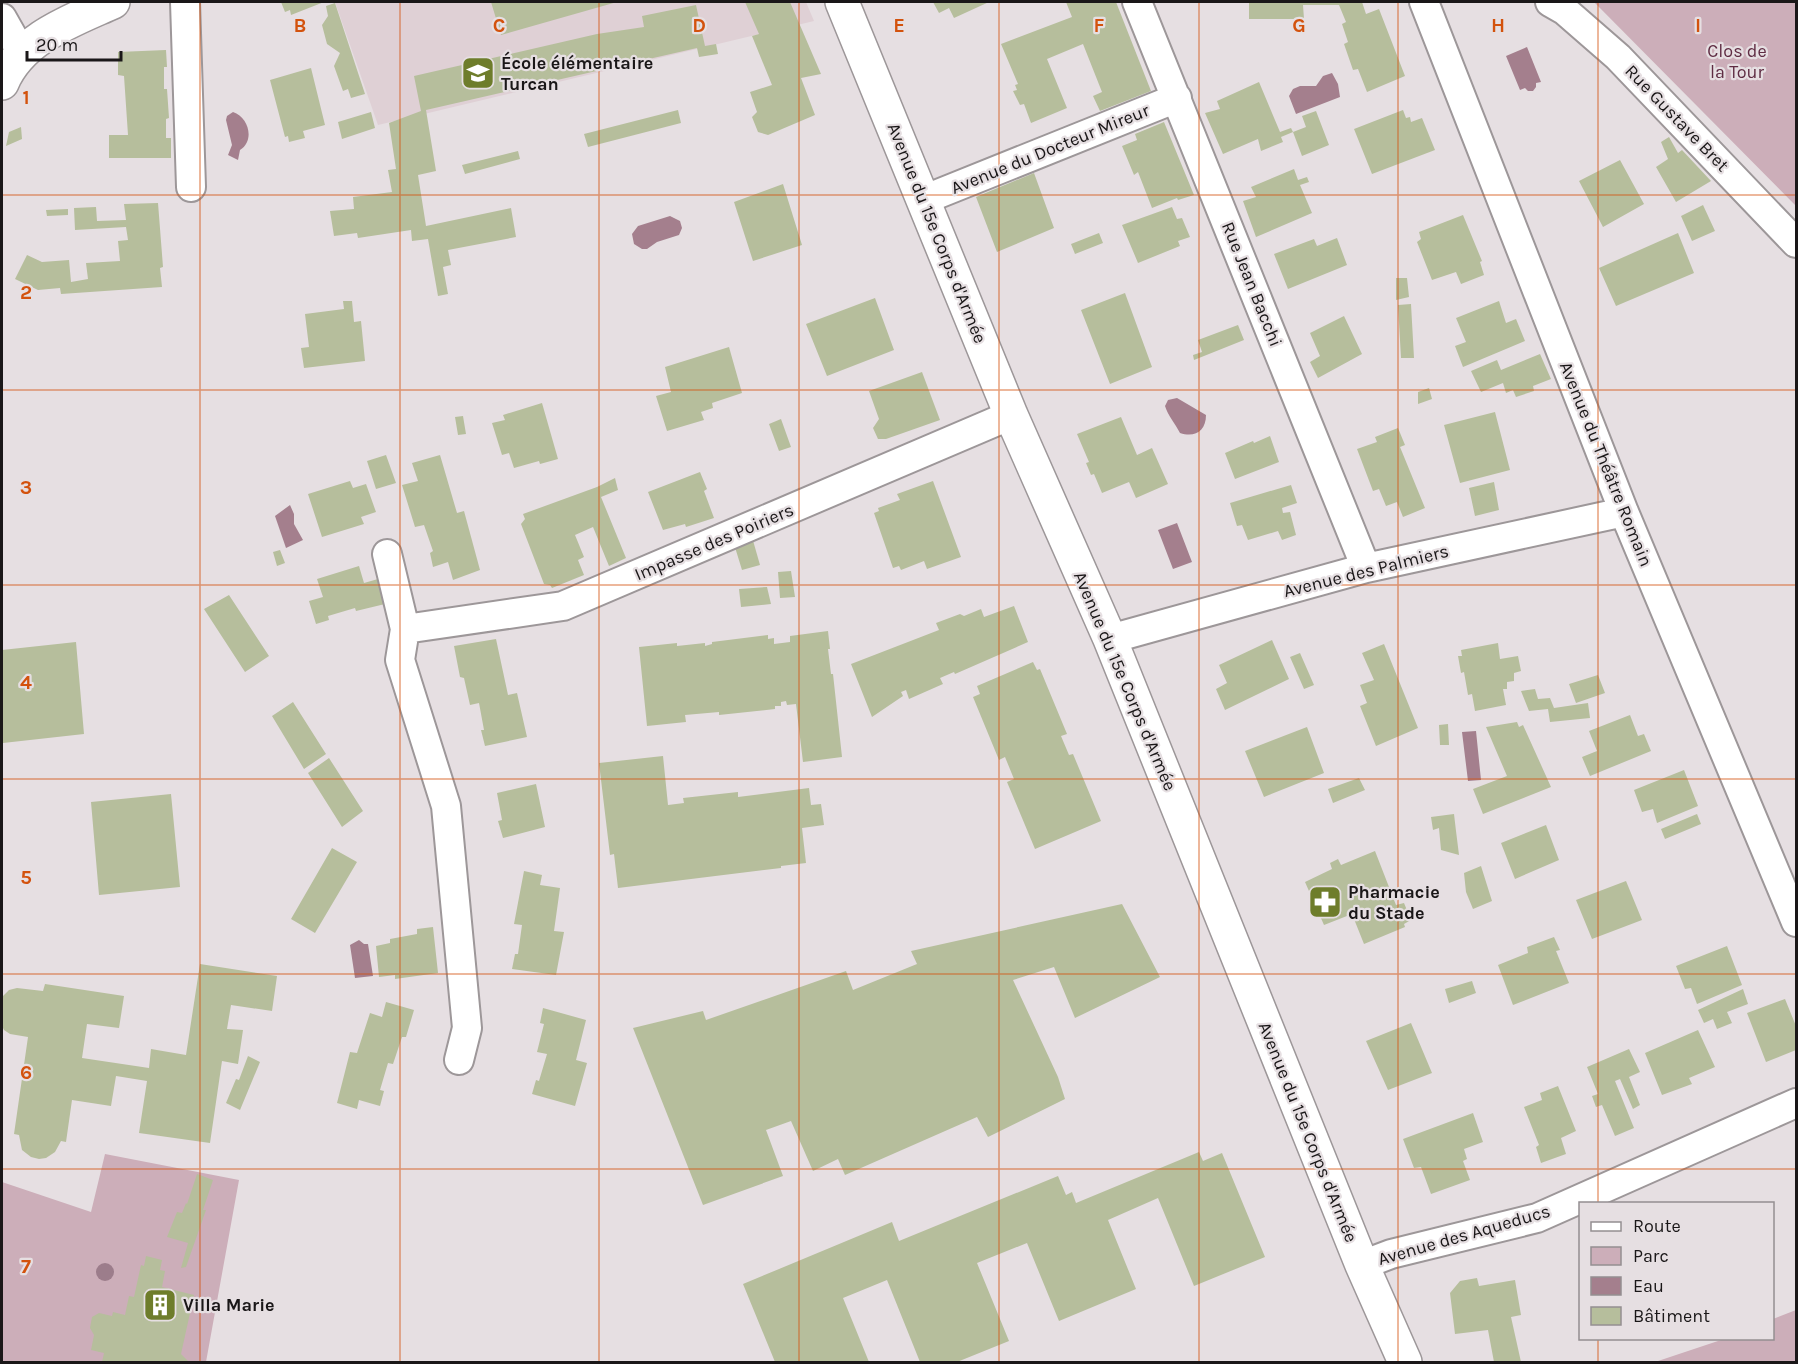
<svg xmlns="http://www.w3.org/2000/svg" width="1798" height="1364" viewBox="0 0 1798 1364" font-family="Karla,sans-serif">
<rect width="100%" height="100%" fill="#e6dfe2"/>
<!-- built -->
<path fill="#dfd0d5" d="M335,2H806L814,21L378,125Z"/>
<!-- green -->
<path fill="#ccaeb9" d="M1593,2H1796V206L1594,2Z
M105,1154L239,1180L206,1362H2V1182L91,1212Z
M1796,1310V1362H1655L1724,1339L1772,1338L1773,1319Z"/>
<!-- water -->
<path fill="#a47f8d" d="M1527,47L1541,82L1536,83V87L1533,91H1528L1525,88L1520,90L1506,56Z
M1332,73L1338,84L1340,97L1296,114L1289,96L1293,89L1300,86H1316L1323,76Z
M233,112C249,117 255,141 240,150L238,160L228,155L232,145L226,120L227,116Z
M670,216L680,221L682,228L679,235L657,242L647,249H642L634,244L632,234L638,226Z
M1177,398L1206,415C1206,431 1195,438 1180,433C1175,423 1168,416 1165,406L1168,400Z
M290,505L294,514V524L303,540L286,548L275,516Z
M1177,523L1192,562L1173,569L1158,530Z
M1476,731L1481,780L1468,781L1462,732Z
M359,940L364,944H368L373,976L355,978L350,945Z"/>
<!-- building -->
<path fill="#b6be9c" d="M281,2H324L291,15L290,10L285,12Z
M491,2H617L501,35Z
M745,2H790L821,74L801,78L815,115L768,135L758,132L752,117L757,112L750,92L772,85L752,36L759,34Z
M933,2H989L954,18L949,8L939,13Z
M1066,2H1116L1151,91L1100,111L1093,96L1102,92L1083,44L1047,59L1067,108L1031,123L1024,104L1020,105L1013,91L1017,90L1015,85L1018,84L1001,44L1072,17Z
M1249,2H1362L1366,14L1379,9L1405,76L1367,92L1358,69L1353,70L1344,44L1348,42L1342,24L1346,22L1339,5H1303L1304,19H1249Z
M335,3L365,94L351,98L348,89L343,91L334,66L340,53L327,44L322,25L328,16L326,6Z
M696,5L705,46L716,44L718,54L699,57L697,48L426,110L436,171L418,175L426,226L511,208L516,237L448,250L451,265L443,267L448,294L438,296L428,239L412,241L411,230L358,238L357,233L334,236L330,211L354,209L353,197L392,192L388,170L396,169L389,123L421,111L414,76L597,34L644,27L642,16Z
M166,50L167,67H164V89H167L169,118L166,119V138H171V158H109V135H128L124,76L118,75V52Z
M311,68L325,125L303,131L305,138L289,142L288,136L285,137L270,80Z
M1259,82L1280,132L1291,128L1293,132L1281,137L1283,142L1261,151L1258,139L1223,154L1205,113L1220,109L1217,101Z
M678,110L681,123L588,147L584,134Z
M1403,110L1406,118L1410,117L1411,122L1422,118L1435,150L1372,174L1354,129Z
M1316,111L1329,145L1302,156L1293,132L1306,127L1302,116Z
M371,112L375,128L342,139L338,122Z
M1164,122L1194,195L1178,200L1177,198L1152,208L1138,172L1134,175L1122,146L1137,140L1135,134Z
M21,127L22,139L6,146L9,132Z
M1669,137L1678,153L1682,150L1711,181L1676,202L1656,167L1668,159L1661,142Z
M518,151L520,159L465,174L462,165Z
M1620,160L1644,204L1603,227L1579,181Z
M1294,169L1298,180L1307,177L1309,182L1300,185L1312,213L1256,237L1243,201L1256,197L1251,187Z
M1034,173L1054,228L997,252L976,197Z
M783,184L802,245L753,261L734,202Z
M158,203L163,267L160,268L162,287L61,294L60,288L38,290L15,279L27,255L42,262L69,260L71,282L88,279L86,263L120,261L118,241L128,240L126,227L75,230L74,208L96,207L97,221L126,220L124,204Z
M1703,205L1715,231L1692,241L1681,216Z
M1172,207L1177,219L1182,218L1190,237L1178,241L1180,246L1138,263L1122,225Z
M68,209V215L47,216L46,210Z
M1463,215L1482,261L1480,262L1484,275L1461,284L1456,272L1432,280L1417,242L1421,239L1419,232Z
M1099,233L1103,243L1075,254L1071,244Z
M1678,233L1694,273L1616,306L1599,268Z
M1337,238L1347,265L1288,289L1274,254L1314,239L1317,246Z
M1396,278H1407L1409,297L1396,300Z
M1125,293L1152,367L1110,384L1081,310Z
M875,298L894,350L827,376L806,324Z
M343,301H352L354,322L361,321L365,361L304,368L301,348L309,347L305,314L344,309Z
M1499,301L1506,323L1516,319L1525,341L1463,367L1455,346L1466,342L1456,318Z
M1411,304L1414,358H1401L1398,305Z
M1344,316L1362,354L1318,378L1310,362L1320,356L1310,333Z
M1238,325L1244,340L1194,360L1193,355L1202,352L1198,340Z
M729,347L742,393L712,403L713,408L701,412L704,420L667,431L656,396L671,392L665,367Z
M1540,354L1551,379L1533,386L1534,391L1516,397L1513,390L1506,393L1503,383L1481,392L1471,371L1497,360L1501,370Z
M922,372L940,420L886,439H878L873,428L879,419L869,391Z
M1429,388L1432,399L1418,404V392Z
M542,403L558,459L540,464L539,461L514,468L509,453L502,455L492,423L505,420L503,415Z
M1495,412L1510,470L1460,483L1444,425Z
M463,416L466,434L458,435L455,417Z
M1121,417L1137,455L1152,448L1168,484L1136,498L1129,482L1102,493L1094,474L1091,475L1086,463L1089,462L1077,434Z
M781,419L791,447L779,451L769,424Z
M1398,428L1405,445L1400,447L1425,508L1403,517L1397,502L1386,506L1379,489L1373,491L1357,449L1377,442L1375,437Z
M1270,436L1279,462L1235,479L1225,453L1253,441L1254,443Z
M386,455L396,483L376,489L367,461Z
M440,455L457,513L464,511L480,570L453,580L448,562L433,567L430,553L433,551L424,525L415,527L402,485L418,481L412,463Z
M700,472L707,489L704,491L714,518L686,527L685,524L663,530L648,492Z
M615,478L618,490L601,497L626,558L609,566L593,527L575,535L584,557L578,560L584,575L552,588L550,585L544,584L521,524L525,519L523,514L597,487Z
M350,481L353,488L366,484L376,512L361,517L364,524L322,537L308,494Z
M933,481L961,557L927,569L924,561L901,570L899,566L893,568L874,513L879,511L878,508L900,500L897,494Z
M1494,482L1499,510L1475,516L1469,488Z
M1291,485L1297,503L1282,508L1283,513L1290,512L1296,535L1282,540L1278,531L1248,540L1242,525L1237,526L1230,503Z
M752,537L760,565L742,570L734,544Z
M280,550L285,563L277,566L273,552Z
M359,566L364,583L378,579L385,604L356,611L355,608L328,616L329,620L316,624L309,601L323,597L317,579Z
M791,571L795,597L780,598L778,572Z
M767,587L771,604L741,607L739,589Z
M229,595L269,656L245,672L204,609Z
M1014,606L1028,642L955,674L954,672L940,678L943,684L909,699L906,690L901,692L903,696L872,717L851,664L939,630L936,623L960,614L964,616L981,609L984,617Z
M828,631L830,649H828L831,674H833L842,757L803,762L796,704L787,705L786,701L781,702V706H775V709L719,715V712L685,715L686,722L647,726L639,647L677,643V646L705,643V646L712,644V642L768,635V639L774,638V644L790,642V636Z
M496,639L508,695L517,693L527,737L485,746L481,730H484L479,703L470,705L464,678L460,677L454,646Z
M1272,640L1289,679L1225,710L1216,689L1227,683L1219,665Z
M76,642L84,734L3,743L2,650Z
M1498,643L1500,659L1518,656L1521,671L1514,673V681L1507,682V689H1503L1506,705L1475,711L1472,694L1468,695L1464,672L1461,673L1458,656H1462L1461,650Z
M1384,644L1418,728L1376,746L1360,706L1367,703L1360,685L1374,680L1362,653Z
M1300,653L1314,685L1304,689L1290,657Z
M1033,662L1037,670L1040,669L1067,734L1061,736L1069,755L1073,754L1101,821L1035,849L1007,782L1014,779L1005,757L999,760L973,697L980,694L977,686Z
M1598,675L1605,693L1576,703L1569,684Z
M1535,689L1538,699L1550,698L1554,708L1588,703L1590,718L1550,722L1548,709L1529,711L1521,691Z
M293,702L326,754L304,769L272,716Z
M1630,715L1638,736L1644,734L1651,751L1590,776L1582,757L1597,751L1589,731Z
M1517,722L1519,727L1523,725L1551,787L1483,814L1473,789L1507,776L1486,727Z
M1448,724L1449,745H1440L1439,725Z
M1307,727L1324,773L1264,797L1245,751Z
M663,756L668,805L684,803L683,798L738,792V797L809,788L811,805L821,804L824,825L802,828L806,863L781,866V868L618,888L614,854L610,855L599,763Z
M329,758L363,811L342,827L308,773Z
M1684,770L1698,806L1657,823L1653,809L1642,812L1634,790Z
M1359,778L1365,790L1333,803L1328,789Z
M536,784L545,827L503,838L498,821L502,820L497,793Z
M171,794L180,887L99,895L91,802Z
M1454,814L1456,831L1459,855L1441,850L1439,828L1433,830L1431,817Z
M1697,814L1701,824L1665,839L1661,829Z
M1546,825L1559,860L1515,879L1501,843Z
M332,848L357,862L315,933L291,919Z
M1375,851L1396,905L1404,903L1411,920L1404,924L1405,927L1364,944L1352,914L1324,925L1305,882L1332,869L1330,863L1338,859L1341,865Z
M1481,866L1492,901L1473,909L1466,892L1464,873Z
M524,871L542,875L540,885L560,888L554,931L564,932L556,975L512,969L515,954H518L522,925L514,924Z
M1626,881L1642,920L1592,939L1576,900Z
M1122,904L1160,977L1075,1018L1054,967L1013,980L1058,1077L1065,1099L988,1137L977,1117L845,1175L838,1159L813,1171L791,1121L766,1130L783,1176L703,1205L633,1028L703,1011L706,1020L846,971L853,990L917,964L911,951Z
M433,927L438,973L395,979V975L379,977L376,946L390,943V939L417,934V929Z
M1554,937L1560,950L1556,951L1569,983L1513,1005L1498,965L1528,953L1527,947Z
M1727,946L1742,985L1697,1004L1691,988L1685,989L1676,966Z
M200,964L277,976L272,1011L231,1005L227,1029L243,1030L238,1064L222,1061L210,1143L139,1133L147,1081L116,1076L111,1106L72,1100L66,1142L61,1141L55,1152L46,1158L39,1159L31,1157L22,1150L19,1135L14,1134L28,1037L10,1034L4,1030L2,1026V997L9,990L17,988L43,991L45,984L124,996L119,1028L87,1024L82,1058L149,1068L151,1049L186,1055Z
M1472,981L1476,993L1449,1003L1445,989Z
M1743,989L1748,1004L1727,1012L1732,1023L1717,1029L1713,1019L1704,1023L1698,1010Z
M1785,999L1796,1026V1050L1766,1062L1747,1013Z
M386,1002L414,1010L406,1037H402L393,1064L388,1063L380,1090L384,1091L380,1106L359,1100L357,1109L337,1103L350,1052L357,1053L370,1013L382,1017Z
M543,1008L586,1020L576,1060L587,1063L575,1106L532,1094L536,1080L539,1081L547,1054L537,1052L544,1024L540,1023Z
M1411,1023L1432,1073L1388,1090L1366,1041Z
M1698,1030L1715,1067L1689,1078L1692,1084L1662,1095L1645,1053Z
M1629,1049L1640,1072L1629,1077L1640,1105L1633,1109L1620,1079L1615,1081L1634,1128L1615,1136L1602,1105L1596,1107L1592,1096L1598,1094L1587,1067Z
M248,1056L260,1062L240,1110L226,1103L236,1079L239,1080Z
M1558,1086L1576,1131L1561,1138L1566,1154L1541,1163L1536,1147L1539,1145L1524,1107L1542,1100L1540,1093Z
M1473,1113L1483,1142L1464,1149L1467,1159L1463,1161L1470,1180L1431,1194L1421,1167L1414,1168L1403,1139Z
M1199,1152L1203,1161L1222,1153L1265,1257L1194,1286L1158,1198L1108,1220L1136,1289L1059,1321L1027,1243L977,1263L1009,1341L957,1362H920L887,1280L843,1298L869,1362H775L743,1284L892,1222L899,1241L1058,1176L1066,1195L1072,1192L1076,1203Z
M197,1174L213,1180L203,1210H206L186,1267L181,1268L188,1243L167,1237L177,1212L182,1213L186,1203L187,1204Z
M146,1256L162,1260L160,1270L165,1271L162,1287L194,1295L181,1354L189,1362H102L104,1353L91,1350L94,1335L90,1328L92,1317L99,1313L112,1316L113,1312L125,1315L129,1296L134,1297L141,1265L144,1266Z
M1477,1278L1479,1286L1515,1280L1521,1315L1511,1317L1521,1362H1494L1488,1330L1455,1334L1450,1293L1460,1281Z"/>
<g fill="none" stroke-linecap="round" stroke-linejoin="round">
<!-- street casing -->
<g stroke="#9d9799" stroke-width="32">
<path id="street" d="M185,2L191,187
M1137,2L1366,568
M1424,2L1624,512L1796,922
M1550,2L1564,10L1618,57L1796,243
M2,18L15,41
M923,200L1177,98
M387,554L405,629L400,660L446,806L467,1028L459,1060
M405,629L563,606L1011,415
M1110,639L1366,568L1624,512
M1362,1265L1391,1254L1537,1218L1796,1103"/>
</g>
<!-- secondary casing -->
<g stroke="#9d9799" stroke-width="36">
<path id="secondary" d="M842,2L1011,415L1110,639L1362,1265L1405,1362
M2,83C21,38 71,21 113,2"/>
</g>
<!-- street -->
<use href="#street" stroke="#fff" stroke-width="28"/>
<!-- secondary -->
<use href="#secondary" stroke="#fff" stroke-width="33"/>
</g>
<!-- trees -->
<circle fill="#9c7d8b" cx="105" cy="1272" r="9"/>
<!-- grid -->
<path fill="none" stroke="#d3520d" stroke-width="1.5" stroke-opacity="0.55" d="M200,2V1362M400,2V1362M599,2V1362M799,2V1362M999,2V1362M1199,2V1362M1398,2V1362M1598,2V1204M2,195H1796M2,390H1796M2,585H1796M2,779H1796M2,974H1796M2,1169H1796M1598,1338V1362"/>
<!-- icons -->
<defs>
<g id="school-square" transform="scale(1.725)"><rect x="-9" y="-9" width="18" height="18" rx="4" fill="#6e7d2b" stroke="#e6dfe2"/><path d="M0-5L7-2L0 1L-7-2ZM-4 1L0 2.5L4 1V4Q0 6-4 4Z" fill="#fff"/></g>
<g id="pharmacy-square" transform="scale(1.725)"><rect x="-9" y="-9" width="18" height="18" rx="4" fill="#6e7d2b" stroke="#e6dfe2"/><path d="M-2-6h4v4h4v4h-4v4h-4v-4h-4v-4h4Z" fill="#fff"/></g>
<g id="building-square" transform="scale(1.725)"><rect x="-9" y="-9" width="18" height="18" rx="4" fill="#6e7d2b" stroke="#e6dfe2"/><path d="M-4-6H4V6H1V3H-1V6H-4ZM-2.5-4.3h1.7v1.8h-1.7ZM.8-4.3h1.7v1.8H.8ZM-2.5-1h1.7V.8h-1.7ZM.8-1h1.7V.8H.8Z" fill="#fff"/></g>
</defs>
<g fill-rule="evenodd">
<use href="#school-square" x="478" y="73"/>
<use href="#pharmacy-square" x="1325" y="902"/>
<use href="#building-square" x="160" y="1305"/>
</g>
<g text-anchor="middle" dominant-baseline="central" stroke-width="4.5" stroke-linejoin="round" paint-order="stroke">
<!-- park labels -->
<g font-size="18" fill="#5f2c43" stroke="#e6dfe2">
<text x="1737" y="51">Clos de<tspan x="1737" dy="21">la Tour</tspan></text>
</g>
<!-- poi labels -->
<g font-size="18" font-weight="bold" fill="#1a1718" stroke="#e6dfe2" text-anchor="start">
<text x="501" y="63">École élémentaire<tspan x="501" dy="21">Turcan</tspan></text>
<text x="1348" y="892">Pharmacie<tspan x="1348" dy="21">du Stade</tspan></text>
<text x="183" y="1305">Villa Marie</text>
</g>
<!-- street labels -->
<g font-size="18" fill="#1a1718" stroke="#e6dfe2">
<text transform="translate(1677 118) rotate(46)">Rue Gustave Bret</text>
<text transform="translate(1050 149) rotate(-22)">Avenue du Docteur Mireur</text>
<text transform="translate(937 233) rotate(68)">Avenue du 15e Corps d'Armée</text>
<text transform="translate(1252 284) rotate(68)">Rue Jean Bacchi</text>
<text transform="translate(1606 464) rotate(68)">Avenue du Théâtre Romain</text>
<text transform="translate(714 542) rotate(-23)">Impasse des Poiriers</text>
<text transform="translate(1366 571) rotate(-14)">Avenue des Palmiers</text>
<text transform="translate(1125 681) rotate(67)">Avenue du 15e Corps d'Armée</text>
<text transform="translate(1308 1132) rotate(68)">Avenue du 15e Corps d'Armée</text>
<text transform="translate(1464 1235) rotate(-16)">Avenue des Aqueducs</text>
</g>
</g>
<g font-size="20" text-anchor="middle" font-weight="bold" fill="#d3520d" stroke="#e6dfe2" stroke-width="4.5" stroke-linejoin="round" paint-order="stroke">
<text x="300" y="32">B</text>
<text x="499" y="32">C</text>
<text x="699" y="32">D</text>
<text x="899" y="32">E</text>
<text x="1099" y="32">F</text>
<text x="1299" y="32">G</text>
<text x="1498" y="32">H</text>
<text x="1698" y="32">I</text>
<text x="26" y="104">1</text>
<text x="26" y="299">2</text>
<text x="26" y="494">3</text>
<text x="26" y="689">4</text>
<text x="26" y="884">5</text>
<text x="26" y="1079">6</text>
<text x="26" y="1273">7</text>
</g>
<!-- border -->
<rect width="1798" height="1364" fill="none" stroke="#1a1718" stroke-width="6"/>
<!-- legend -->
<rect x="1579" y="1202" width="195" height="138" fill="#e6dfe2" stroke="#948f91" stroke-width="1.5"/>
<rect x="1591" y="1222" width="30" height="9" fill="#ffffff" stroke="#948f91" stroke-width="1.5"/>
<text x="1633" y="1232" font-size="18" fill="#1a1718">Route</text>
<rect x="1591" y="1247" width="30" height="18" fill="#ccaeb9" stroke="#948f91" stroke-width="1.5"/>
<text x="1633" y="1262" font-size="18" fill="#1a1718">Parc</text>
<rect x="1591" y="1277" width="30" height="18" fill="#a47f8d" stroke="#948f91" stroke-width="1.5"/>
<text x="1633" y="1292" font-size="18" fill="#1a1718">Eau</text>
<rect x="1591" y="1307" width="30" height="18" fill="#b6be9c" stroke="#948f91" stroke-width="1.5"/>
<text x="1633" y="1322" font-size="18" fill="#1a1718">Bâtiment</text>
<!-- scale -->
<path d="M27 51v9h94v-9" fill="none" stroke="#1a1718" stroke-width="3"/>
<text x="36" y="51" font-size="18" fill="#1a1718" stroke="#e6dfe2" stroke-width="4.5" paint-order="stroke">20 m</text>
</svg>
